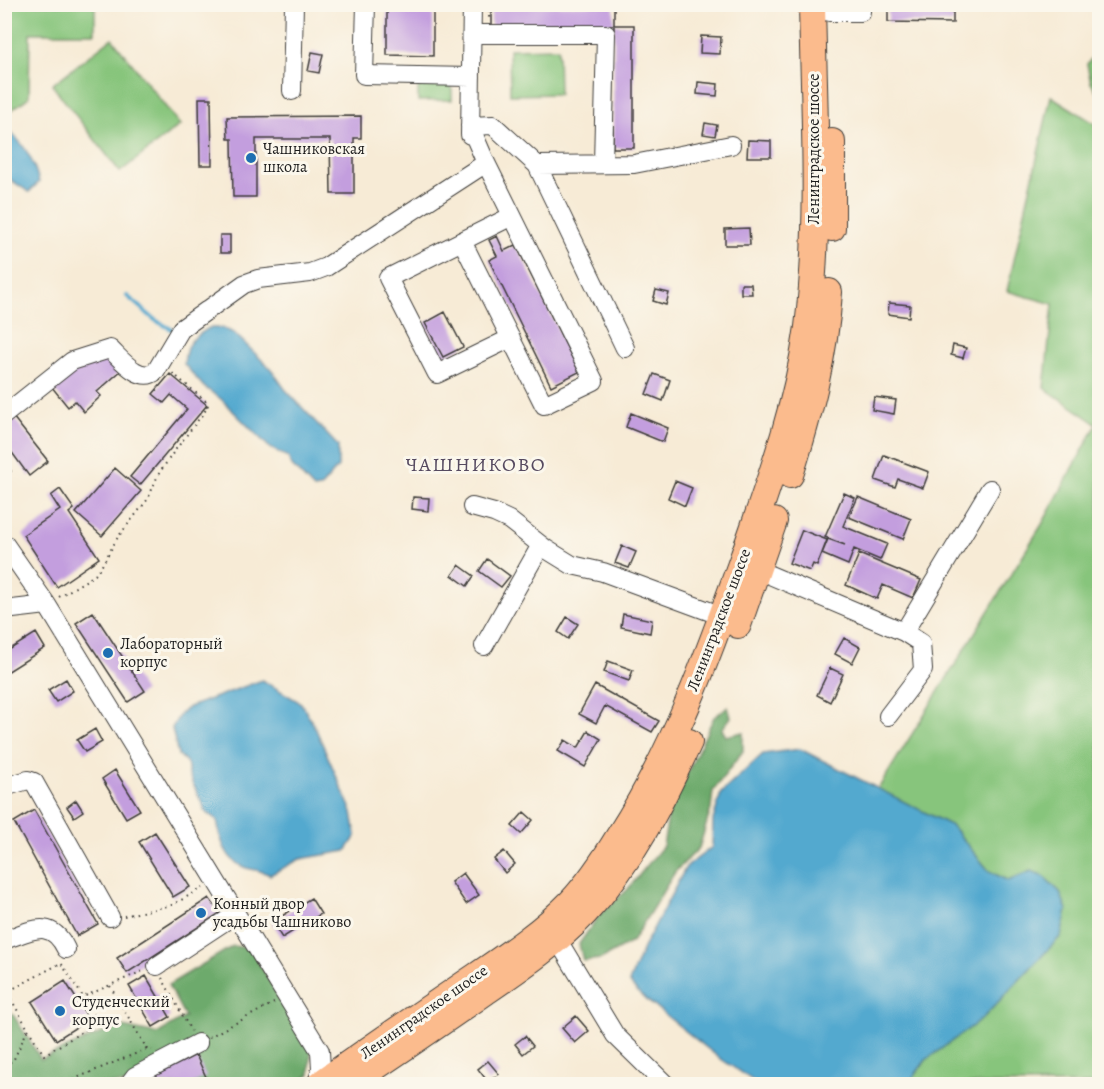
<svg xmlns="http://www.w3.org/2000/svg" width="1104" height="1089" viewBox="0 0 1104 1089" font-family="Alegreya,serif">
<rect width="100%" height="100%" fill="#fbf7ec"/>
<filter id="ink" filterUnits="userSpaceOnUse"><feTurbulence type="fractalNoise" baseFrequency=".0167" numOctaves="2"/><feDisplacementMap in="SourceGraphic" scale="12" xChannelSelector="R" yChannelSelector="G"/><feConvolveMatrix kernelMatrix="1 2 1 2 8 2 1 2 1" color-interpolation-filters="sRGB"/></filter>
<filter id="wash" filterUnits="userSpaceOnUse"><feTurbulence type="fractalNoise" baseFrequency=".008" numOctaves="4" result="noise"/><feDisplacementMap in="SourceGraphic" scale="24" xChannelSelector="R" yChannelSelector="G"/><feGaussianBlur stdDeviation="1.35" result="paint"/><feColorMatrix in="noise" values="0 0 0 0 0 0 0 0 0 0 0 0 0 0 0 0 0 1.4 0 .05"/><feComposite in="paint" operator="in"/></filter>
<g filter="url(#wash)">
<rect width="100%" height="100%" fill="#f7ebd6"/>
<!-- green -->
<path fill="#87c57c" stroke="#52704c" stroke-width="1.5" d="M5,4L95,5V33H30L29,97L5,115Z
M1099,16V95L1091,83L1087,64L1098,50Z
M112,38L180,125L120,172L52,85Z
M558,48L559,94L510,95L509,49Z
M418,79H452V100L418,101Z
M1051,96L1100,127L1099,1084H908L926,1060L982,1019L1061,936L1067,910L1031,871L1009,881L989,871L952,826L878,789L1041,526L1097,424L1044,388L1053,304L1007,291Z"/>
<!-- forest -->
<path fill="#6daa6c" stroke="#446344" stroke-width="1.5" d="M728,707L731,717L722,729L726,736L743,732V751L713,791L711,809L699,848L675,872L632,942L601,959L583,961L579,944L600,914L627,890L663,846L669,811L714,717Z
M233,946L250,948L311,1050L310,1074L296,1084H5V1054L9,1052L5,1040V1009L14,1016L41,1059L118,1026L157,1034L185,1017L168,985Z"/>
<!-- water -->
<path fill="#52a9cf" stroke="#376276" stroke-width="1.5" d="M5,128C23,141 34,161 39,182L29,192L5,176Z
M209,328H222L234,333L271,369L285,389L338,446V467L320,488L314,489L292,466L288,457L270,448L221,399L204,387L184,364C186,342 190,340 209,328Z
M262,680L301,703L315,727L352,812L356,836L346,851L300,859L270,875C261,870 255,870 246,868C225,861 220,839 217,820L206,812L188,773C189,765 186,759 178,755L172,728L180,714L189,707Z
M800,749L952,826L989,871L1008,881L1031,871L1042,875L1060,892L1067,910L1061,936L982,1019L926,1060L908,1084H758L718,1057L638,993L629,982L643,948L686,867L712,847L713,820L721,793L763,754Z"/>
<g fill="none" stroke-linecap="round" stroke-linejoin="round">
<!-- stream -->
<path stroke="#52a9cf" stroke-width="4" d="M127,296L155,320L173,330"/>
</g>
<g id="blocks">
<!-- building -->
<path fill="#c39ede" d="M888,4H953V23L888,22Z
M387,5L433,6V56L387,55Z
M614,5V25L491,27V7Z
M614,25H634V148H613Z
M701,36L721,37L720,54L700,53Z
M312,52L323,54L319,73L308,71Z
M698,82L718,84L717,96L697,94Z
M199,98H211L212,165H200Z
M361,116V138H354V194H331L330,139H256V197H233L232,139H228L227,117Z
M705,123L717,125L715,136L703,134Z
M748,140L771,141V157H747Z
M749,228L750,245H725V229Z
M220,235H230V253H220Z
M497,236L504,251L516,245L579,372L551,386L489,260L497,256L489,240Z
M741,284H751L752,294H741Z
M656,290L669,293L666,305L653,301Z
M889,303L910,305L909,317L888,314Z
M445,312L463,347L443,357L425,323Z
M953,345L966,348L963,358L951,355Z
M110,356L124,368L97,392L101,396L84,412L75,401L68,407L51,386L78,367Z
M170,374L207,405L140,485L130,477L187,409L171,395L164,403L153,394Z
M654,374L670,380L663,401L646,394Z
M874,397L896,400L894,414L872,410Z
M631,413L668,428L663,442L626,427Z
M13,417L48,461L29,476L5,443V424Z
M884,455L929,472L923,488L898,479L895,487L875,480Z
M4,463L11,471L4,476Z
M115,468L141,491L102,536L76,513Z
M675,481L692,488L685,506L668,498Z
M60,489L74,509L69,513L99,558L57,587L23,535L60,510L51,496Z
M844,493L855,498L843,526L887,544L880,560L854,549L848,565L822,554L828,539L845,545L825,537Z
M413,497L429,498L428,511L412,509Z
M858,497L911,519L903,539L849,517Z
M802,530L827,540L817,566L813,564L810,571L789,563Z
M622,546L636,552L629,568L615,563Z
M859,554L921,580L913,598L883,585L877,599L846,585Z
M487,559L510,576L501,587L479,571Z
M459,565L474,576L467,586L452,575Z
M93,612L145,691L128,702L76,623Z
M623,614L652,620L650,633L621,627Z
M567,617L578,624L568,639L558,632Z
M36,633L45,648L7,672L4,669V653Z
M844,638L860,647L852,663L835,654Z
M608,661L633,670L629,681L604,672Z
M830,668L843,674L830,702L817,695Z
M66,679L73,691L56,702L48,690Z
M595,685L659,721L652,732L605,706L596,723L579,714Z
M95,729L102,742L85,752L77,740Z
M588,731L601,739L585,767L558,751L565,740L578,748Z
M115,770L140,810L126,818L102,779Z
M76,800L83,811L74,817L67,807Z
M34,810L98,924L77,936L14,822Z
M524,812L533,820L521,834L512,826Z
M155,832L190,887L173,897L139,842Z
M504,851L515,864L505,873L494,859Z
M463,873L479,895L466,904L451,882Z
M209,898L220,913L127,973L117,958Z
M311,898L321,914L282,938L272,922Z
M146,976L170,1017L153,1027L129,986Z
M65,981L89,1019L56,1040L32,1002Z
M576,1016L589,1031L575,1043L562,1028Z
M525,1036L533,1046L523,1054L515,1044Z
M4,1040L9,1053L4,1054Z
M196,1055L206,1077L191,1084H147L145,1081Z
M488,1061L499,1074L488,1082L478,1069Z"/>
</g>
</g>
<g filter="url(#ink)">
<use href="#blocks" fill-opacity="0" stroke="#3d3b38" stroke-width="1.5"/>
<g fill="none" stroke-linecap="round" stroke-linejoin="round">
<!-- minor casing -->
<g stroke="#3d3b38" stroke-width="20">
<path id="minor" d="M366,4L364,75L471,77
M829,12H861V4
M472,34H606L603,164
M292,91L294,4
M470,135L472,4
M537,165L634,164L731,145
M462,241L544,405L594,381L486,163L470,126L493,125L537,165L625,348
M511,338L437,374L388,278L512,216
M4,415L72,361L110,349C121,359 140,384 156,371L181,329L244,284L258,279L310,273L326,267L486,163
M472,507L494,513L509,520L546,549L572,565L603,572L722,616
M4,543L47,605
M758,570L904,632L921,643L923,670L888,716
M4,610L47,605L320,1051L321,1069L317,1084
M904,632L990,489
M484,646L541,545
M4,787L28,780L34,782L110,917
M557,939L615,1035L665,1084
M4,940C31,931 51,917 66,949
M157,966L236,914
M129,1084L135,1076L198,1043"/>
</g>
<!-- highway casing -->
<g stroke="#3d3b38" stroke-width="28">
<path id="highway" d="M832,228V142
M790,475C809,415 825,355 829,292
M738,625L774,521
M320,1084C366,1051 413,1019 460,987C498,961 539,935 571,902C590,882 605,859 619,836C674,751 709,653 743,558C769,483 797,407 808,327C821,222 814,111 812,4
M350,1084C395,1054 441,1023 485,992C520,968 557,943 585,913C631,863 661,803 689,742"/>
</g>
<!-- path -->
<path stroke="#3d3b38" stroke-width="2" stroke-dasharray="1.5 4.5" stroke-linecap="butt" d="M489,4V19
M59,597L95,575L101,567L118,537L148,499L158,475L173,453L208,407L207,402L171,372
M124,916L172,905L203,888
M162,978L191,1031
M110,986L147,1049L152,1050
M28,1029L44,1055L98,1022L84,997
M209,1037L274,1003
M4,1064L13,1061L28,1029L7,992L61,963L83,997L145,970
M62,1084L147,1049"/>
<!-- minor -->
<use href="#minor" stroke="#fff" stroke-width="18"/>
<!-- highway -->
<use href="#highway" stroke="#fbbb8d" stroke-width="26"/>
</g>
</g>
<!-- markers -->
<g fill="#1f6fb2" stroke="#fbf7ec" stroke-width="2">
<circle cx="251" cy="158" r="6"/>
<circle cx="108" cy="653" r="6"/>
<circle cx="201" cy="913" r="6"/>
<circle cx="60" cy="1011" r="6"/>
</g>
<g text-anchor="middle" dominant-baseline="central" stroke-width="6" stroke-linejoin="round" paint-order="stroke">
<!-- poi labels -->
<g font-size="16" fill="#1c1c1c" stroke="#fbf7ec" text-anchor="start">
<text x="263" y="149">Чашниковская<tspan x="263" dy="18">школа</tspan></text>
<text x="120" y="644">Лабораторный<tspan x="120" dy="18">корпус</tspan></text>
<text x="213" y="904">Конный двор<tspan x="213" dy="18">усадьбы Чашниково</tspan></text>
<text x="72" y="1002">Студенческий<tspan x="72" dy="18">корпус</tspan></text>
</g>
<!-- street labels -->
<g font-size="16" fill="#1c1c1c" stroke="#fbf7ec">
<text transform="translate(814 149) rotate(-90)">Ленинградское шоссе</text>
<text transform="translate(719 620) rotate(-69)">Ленинградское шоссе</text>
<text transform="translate(424 1012) rotate(-35)">Ленинградское шоссе</text>
</g>
<!-- quarter labels -->
<g font-size="20" letter-spacing="1.5" fill="#564a60" stroke="#fbf7ec">
<text x="476" y="464">ЧАШНИКОВО</text>
</g>
</g>
<!-- margin -->
<rect width="1104" height="1089" fill="none" stroke="#fbf7ec" stroke-width="24"/>
</svg>
